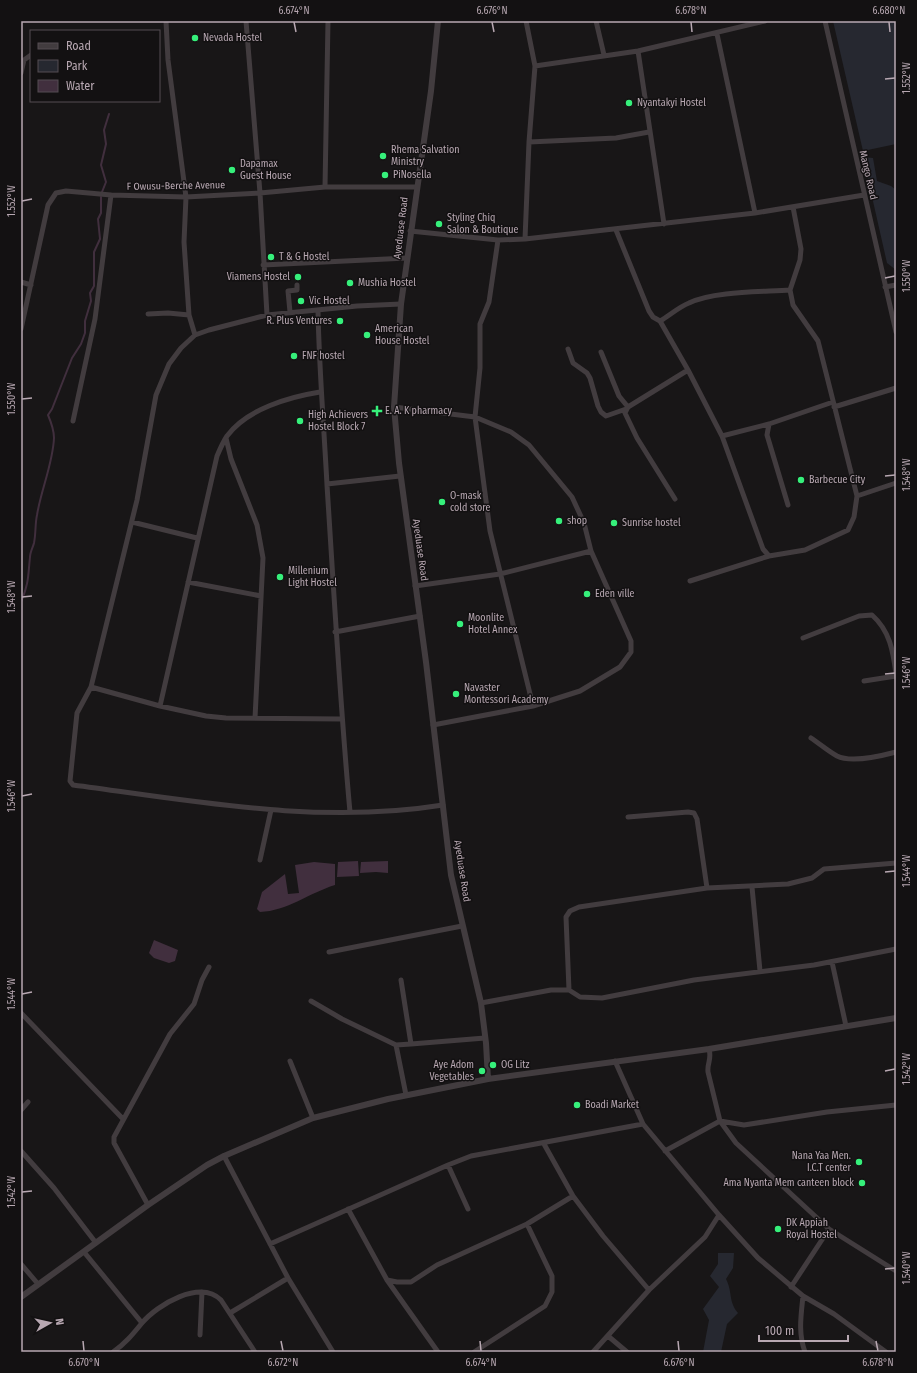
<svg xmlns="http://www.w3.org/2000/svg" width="917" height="1373" viewBox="0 0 917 1373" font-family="'Fira Sans Condensed',sans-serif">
<rect width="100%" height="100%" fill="#181617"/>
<!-- green -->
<path fill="#262830" d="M833,21H896V144L863,151Z
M863,157L873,158L877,181L891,186L896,190V270L887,263Z
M718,1253H734L733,1268L726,1279C733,1293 728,1301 738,1313L727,1324L721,1352H703L709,1320L703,1309L719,1287L710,1276L718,1264Z"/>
<!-- water -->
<path fill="#412f3e" d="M358,861L359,876L337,877L338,862Z
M388,861V873L376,872L360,873L361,862Z
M314,862L335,864V885C309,893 287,911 260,912L257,909L262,892L285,874L288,894L299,893L295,865Z
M154,940L178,950L175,961L169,963L154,958L149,953Z"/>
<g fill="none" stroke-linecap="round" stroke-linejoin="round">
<!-- stream -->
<path stroke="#412f3e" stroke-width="2" d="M102,192L106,182L101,165L106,144L104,130L109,114
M21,602C29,583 28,576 30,557C30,552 33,547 34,543C36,533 35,524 37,515C41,490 53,463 54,438C54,429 51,422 48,415L52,409L72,358L81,344L85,333V321L91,301L90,293L94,286V252L100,239L98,219L101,213V197"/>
<!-- minor -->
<path stroke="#423c3f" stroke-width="5" d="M166,21L168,60L186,197L184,242L189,315L195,335
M246,21L260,193L267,315
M596,21L604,55
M825,21L896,332
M717,34L755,213
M638,51L664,224
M535,66L638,51L765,21
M21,73L24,60L31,55
M529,142L616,138L649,132
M325,187L328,21
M616,230L649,311L653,317L660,321L688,370L722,436L763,549L769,556
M410,231L498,240L525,239L755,213L864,195
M525,239L529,142L535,66L526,21
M498,240L489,302L480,324V368L475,417L490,531L533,706
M263,265L407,258
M21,282L31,285
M885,287L896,285
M401,304L357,306L267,315L209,330L195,335L181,348L169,364L156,395L137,500L91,687L77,713L70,781L73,785C195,801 319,825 443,805
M318,310C319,368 324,427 327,485C334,594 340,703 350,812
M290,312L288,291L297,290V285
M148,314L168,313L189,315
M660,321C670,315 679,307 689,303C713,291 762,292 790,290
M21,329L48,205L56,193L66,191L111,195L186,197L260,193L325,187H416
M568,349L573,363L587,373L590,378L598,406L601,412L606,416L626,409
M601,352L619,396L628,407
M394,407L475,417L511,432L529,445L572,497L584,523L591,551L631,641V652L620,667L580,691L533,706L433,725
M834,407L896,388
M73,421L95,319L111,195
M769,424L767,435L788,505
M722,436L769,424L833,402
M226,438L231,459L257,525L263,558L255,718
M327,484L400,476
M857,496L896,483
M675,499L637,438L625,413L628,407L688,370
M132,522L197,538
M690,581L769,556L805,550L848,530L854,517L857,496L818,341L793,305L790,290L800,260L801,249L793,207
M188,582L261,596
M415,586L500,574L591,551
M335,632L420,616
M803,638L859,616L872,615C890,631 893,651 896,674
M864,681L896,676
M91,687L160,706L206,716L226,718L341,719
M160,706L217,456C220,449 223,442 227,436C247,409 289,397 320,392
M811,738C820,744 828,751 837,756C851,763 881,756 896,752
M628,817L688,812L694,813L697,819L707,888
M260,860L271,810
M752,887L760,971
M329,952L462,926
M832,962L846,1026
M569,990L566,917L570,911L579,907L707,888L788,884L812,878L824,869L896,863
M311,1001L342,1019L396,1045L406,1095
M481,1003L551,990H569L580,997L602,998L694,980L814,965L896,949
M21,1013L123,1119
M411,1044L485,1038
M396,1045L411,1044L401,980
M709,1049C712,1060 707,1062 708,1072L720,1121L736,1143L829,1229L896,1271
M290,1061L313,1118
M615,1061L643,1124L719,1215L758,1258L803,1296L834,1314L886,1352
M21,1110L28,1102
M544,1144L573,1196L603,1236L649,1290
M21,1151L54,1188L96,1243
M665,1151L720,1121L744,1125L827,1112L896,1105
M224,1156L288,1278L333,1352
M448,1165L468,1209
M148,1205L114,1143V1137L170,1034L194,1004L202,980L209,967
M348,1209L387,1280L438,1352
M270,1244L448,1165L471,1156L643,1124
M84,1252L142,1323
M21,1264L38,1284
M387,1280L397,1282H411L437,1265L527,1224L573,1196
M791,1287L829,1229
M803,1296C801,1316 798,1333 805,1352
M230,1313L288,1278
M200,1335L202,1292
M608,1336L627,1352
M113,1352C125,1344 133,1334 142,1323C157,1305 200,1279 221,1300L255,1352
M474,1352L545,1306L552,1292V1276L527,1224
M593,1352L649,1290L705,1237L719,1215"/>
<!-- tertiary -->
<path stroke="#423c3f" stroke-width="6" d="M438,21L431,91L401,304L394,407L399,463L426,662L451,875L481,1003L486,1043L488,1079
M21,1297L148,1205L207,1165L224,1156L313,1118L388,1099L488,1079L709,1049L896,1018"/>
</g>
<!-- ticks -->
<path fill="none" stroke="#b8a8b2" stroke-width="1.5" d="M294,22L296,32M492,22L494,32M691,22L692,32M889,22L890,32M885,79L895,78M22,201L32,199M885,278L895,276M22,399L32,398M885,476L895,475M22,597L32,596M885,674L895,673M22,796L32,794M885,872L895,871M22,994L32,992M885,1071L895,1069M22,1192L32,1191M885,1269L895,1268M83,1341L84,1351M281,1341L283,1351M480,1341L481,1351M678,1341L679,1351M876,1341L878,1351"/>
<!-- markers -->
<g fill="#36f07b" stroke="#131112" stroke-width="1.5">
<circle cx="195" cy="38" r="4"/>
<circle cx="629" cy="103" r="4"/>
<circle cx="383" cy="156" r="4"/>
<circle cx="232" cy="170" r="4"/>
<circle cx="385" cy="175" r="4"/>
<circle cx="439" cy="224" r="4"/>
<circle cx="271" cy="257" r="4"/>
<circle cx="298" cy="277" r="4"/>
<circle cx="350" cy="283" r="4"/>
<circle cx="301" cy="301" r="4"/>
<circle cx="340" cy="321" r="4"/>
<circle cx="367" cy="335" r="4"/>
<circle cx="294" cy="356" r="4"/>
<path d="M375 405h4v4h4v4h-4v4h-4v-4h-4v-4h4z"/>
<circle cx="300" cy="421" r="4"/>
<circle cx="801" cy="480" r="4"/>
<circle cx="442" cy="502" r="4"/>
<circle cx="559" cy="521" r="4"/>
<circle cx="614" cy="523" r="4"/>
<circle cx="280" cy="577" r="4"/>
<circle cx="587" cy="594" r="4"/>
<circle cx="460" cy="624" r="4"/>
<circle cx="456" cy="694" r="4"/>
<circle cx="493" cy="1065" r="4"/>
<circle cx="482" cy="1071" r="4"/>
<circle cx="577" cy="1105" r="4"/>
<circle cx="859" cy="1162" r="4"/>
<circle cx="862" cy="1183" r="4"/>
<circle cx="778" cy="1229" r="4"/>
</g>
<g text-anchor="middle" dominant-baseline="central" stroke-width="3" stroke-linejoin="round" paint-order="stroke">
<!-- poi labels -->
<g font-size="10" fill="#b8a8b2" stroke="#131112" text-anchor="start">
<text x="203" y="38">Nevada Hostel</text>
<text x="637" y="103">Nyantakyi Hostel</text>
<text x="391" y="150">Rhema Salvation<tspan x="391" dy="12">Ministry</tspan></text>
<text x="240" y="164">Dapamax<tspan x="240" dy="12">Guest House</tspan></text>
<text x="393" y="175">PiNosella</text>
<text x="447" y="218">Styling Chiq<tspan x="447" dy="12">Salon &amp; Boutique</tspan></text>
<text x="279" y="257">T &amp; G Hostel</text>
<text x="290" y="277" text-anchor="end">Viamens Hostel</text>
<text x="358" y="283">Mushia Hostel</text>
<text x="309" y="301">Vic Hostel</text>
<text x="332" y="321" text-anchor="end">R. Plus Ventures</text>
<text x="375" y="329">American<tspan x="375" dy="12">House Hostel</tspan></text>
<text x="302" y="356">FNF hostel</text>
<text x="385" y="411">E. A. K pharmacy</text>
<text x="308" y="415">High Achievers<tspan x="308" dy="12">Hostel Block 7</tspan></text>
<text x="809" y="480">Barbecue City</text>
<text x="450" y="496">O-mask<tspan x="450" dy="12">cold store</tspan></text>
<text x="567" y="521">shop</text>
<text x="622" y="523">Sunrise hostel</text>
<text x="288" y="571">Millenium<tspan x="288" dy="12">Light Hostel</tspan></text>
<text x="595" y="594">Eden ville</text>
<text x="468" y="618">Moonlite<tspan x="468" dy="12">Hotel Annex</tspan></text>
<text x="464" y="688">Navaster<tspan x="464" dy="12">Montessori Academy</tspan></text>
<text x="474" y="1065" text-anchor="end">Aye Adom<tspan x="474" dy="12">Vegetables</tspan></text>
<text x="501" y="1065">OG Litz</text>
<text x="585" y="1105">Boadi Market</text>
<text x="851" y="1156" text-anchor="end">Nana Yaa Men.<tspan x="851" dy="12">I.C.T center</tspan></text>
<text x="854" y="1183" text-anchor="end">Ama Nyanta Mem canteen block</text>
<text x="786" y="1223">DK Appiah<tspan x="786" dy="12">Royal Hostel</tspan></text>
</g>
<!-- street labels -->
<g font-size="10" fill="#b8a8b2" stroke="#131112">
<text transform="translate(868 175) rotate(77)">Mango Road</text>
<text transform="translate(176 186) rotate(-1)">F Owusu-Berche Avenue</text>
<text transform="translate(401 228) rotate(-83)">Ayeduase Road</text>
<text transform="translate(420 550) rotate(82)">Ayeduase Road</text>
<text transform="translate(462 871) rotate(81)">Ayeduase Road</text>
</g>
</g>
<!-- border -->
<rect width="917" height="1373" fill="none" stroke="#131112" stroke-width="44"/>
<!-- legend -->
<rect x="30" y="30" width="130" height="72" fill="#131112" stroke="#554d52"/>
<rect x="38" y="43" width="20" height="6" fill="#423c3f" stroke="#554d52"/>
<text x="66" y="50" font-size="12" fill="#b8a8b2">Road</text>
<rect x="38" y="60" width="20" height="12" fill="#262830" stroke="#554d52"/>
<text x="66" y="70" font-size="12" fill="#b8a8b2">Park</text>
<rect x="38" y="80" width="20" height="12" fill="#412f3e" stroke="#554d52"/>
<text x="66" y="90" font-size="12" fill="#b8a8b2">Water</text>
<!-- north arrow -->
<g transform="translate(50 1323) rotate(82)" stroke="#131112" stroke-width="3" paint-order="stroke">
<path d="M0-3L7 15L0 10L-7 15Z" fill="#b8a8b2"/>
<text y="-6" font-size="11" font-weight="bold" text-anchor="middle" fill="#b8a8b2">N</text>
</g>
<!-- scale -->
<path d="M759 1335v6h89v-6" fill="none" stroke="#b8a8b2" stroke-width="2"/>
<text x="765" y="1335" font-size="12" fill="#b8a8b2" stroke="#131112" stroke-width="3" paint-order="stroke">100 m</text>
<rect x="22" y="22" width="873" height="1329" fill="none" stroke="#b8a8b2" stroke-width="1.5"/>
<g font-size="10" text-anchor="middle" fill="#b8a8b2">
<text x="294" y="14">6.674°N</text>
<text x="492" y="14">6.676°N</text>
<text x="691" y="14">6.678°N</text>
<text x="889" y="14">6.680°N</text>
<text transform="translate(906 78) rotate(-90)" y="4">1.552°W</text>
<text transform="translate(11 201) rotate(-90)" y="4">1.552°W</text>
<text transform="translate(906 276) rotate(-90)" y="4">1.550°W</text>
<text transform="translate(11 399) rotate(-90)" y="4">1.550°W</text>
<text transform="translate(906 475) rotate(-90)" y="4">1.548°W</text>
<text transform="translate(11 597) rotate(-90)" y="4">1.548°W</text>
<text transform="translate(906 673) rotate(-90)" y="4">1.546°W</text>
<text transform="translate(11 796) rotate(-90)" y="4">1.546°W</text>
<text transform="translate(906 871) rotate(-90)" y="4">1.544°W</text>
<text transform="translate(11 994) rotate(-90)" y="4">1.544°W</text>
<text transform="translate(906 1069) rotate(-90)" y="4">1.542°W</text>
<text transform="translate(11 1192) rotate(-90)" y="4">1.542°W</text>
<text transform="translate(906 1268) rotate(-90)" y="4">1.540°W</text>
<text x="84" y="1366">6.670°N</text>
<text x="283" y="1366">6.672°N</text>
<text x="481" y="1366">6.674°N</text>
<text x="679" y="1366">6.676°N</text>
<text x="878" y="1366">6.678°N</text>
</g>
</svg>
